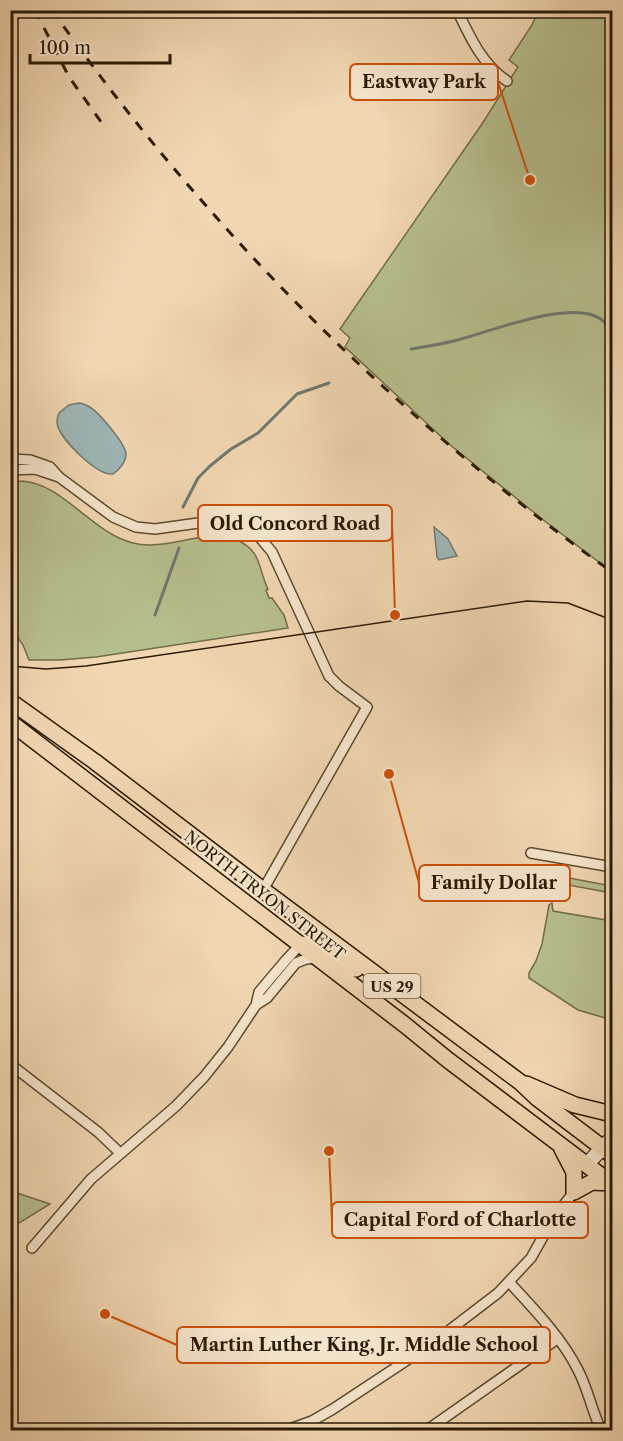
<svg xmlns="http://www.w3.org/2000/svg" width="623" height="1441" viewBox="0 0 623 1441" font-family="'Libre Caslon Text',serif">
<rect width="100%" height="100%" fill="#f0d6b1"/>
<filter id="stains"><feTurbulence type="fractalNoise" baseFrequency=".00333" numOctaves="4"/><feColorMatrix values="0 0 0 0 .2 0 0 0 0 .09 0 0 0 0 .02 0 0 0 .5 -.17"/></filter>
<radialGradient id="worn" r=".72"><stop offset=".6" stop-color="#630" stop-opacity="0"/><stop offset="1" stop-color="#630" stop-opacity=".3"/></radialGradient>
<!-- green -->
<path fill="#b7be8d" stroke="#716c48" stroke-width="1.5" d="M608,10L612,13V572L542,519L449,444L345,347L350,338L340,329L482,124L518,67L509,60L532,25L538,11Z
M22,481C62,483 92,533 133,543C167,552 206,527 237,540C262,551 258,569 268,589L266,590L269,598H272L284,615L288,628L96,657L60,660H29L23,645L10,626L11,483Z
M569,878L612,886V893L568,885Z
M552,903L553,911L612,921V1020L578,1010L529,978V973L536,961L542,944L549,905Z
M11,1191L50,1204L11,1228Z"/>
<!-- water -->
<path fill="#9eb6b6" stroke="#70786f" stroke-width="1.5" d="M79,403C81,403 86,405 88,406C98,411 125,443 126,454C126,462 119,470 113,474C97,476 63,441 58,427C56,422 57,418 59,413L69,405Z
M434,527L448,539L457,556L439,560L437,557Z"/>
<g fill="none" stroke-linecap="round" stroke-linejoin="round">
<!-- stream -->
<path stroke="#70786f" stroke-width="3" d="M411,349C428,346 445,344 461,339C493,331 584,293 607,325L612,324
M183,507L198,478L210,466L231,449L258,433L297,394L329,383
M155,615L179,548"/>
<!-- street casing -->
<g stroke="#5c4a2f" stroke-width="12">
<path id="street" d="M457,10C470,37 482,64 507,81
M10,459L30,460L50,467L59,477L113,517L136,527L155,529L220,520L240,525L256,533L272,552L329,676L339,686L367,707L263,890
M10,470L35,469L59,477
M531,853L612,867
M256,1005L267,998L296,963L306,959L316,958
M10,1064L98,1132L120,1153
M32,1248L91,1179L176,1106L204,1077L228,1047L256,1005L259,992L286,960L300,945
M509,1282C534,1309 562,1338 578,1370C588,1389 592,1411 601,1430
M287,1430L312,1421L333,1409L430,1345L498,1293L531,1258L554,1217L574,1192
M432,1430L430,1428L557,1339"/>
</g>
<!-- secondary casing -->
<g stroke="#2b1b04" stroke-width="16">
<path id="secondary" d="M587,1164L612,1138"/>
</g>
<!-- primary casing -->
<g stroke="#2b1b04" stroke-width="18">
<path id="primary" d="M10,701L94,761L263,890L520,1082L537,1098L612,1155
M10,722L405,1025L448,1060L612,1184
M300,945C316,941 322,950 335,958C341,962 349,965 356,969
M526,1084L575,1105L612,1114
M562,1149L574,1172V1192
M574,1192L592,1182L611,1183"/>
</g>
<!-- street -->
<use href="#street" stroke="#f5e4cc" stroke-width="9"/>
<!-- secondary -->
<use href="#secondary" stroke="#f5e4cc" stroke-width="14"/>
<!-- primary -->
<use href="#primary" stroke="#f0d6b1" stroke-width="15"/>
<!-- tram -->
<path stroke="#2b1b04" stroke-width="1.5" d="M10,666L46,669L86,666L527,601L568,603L612,620"/>
<!-- rail -->
<path stroke="#2b1b04" stroke-width="3" stroke-dasharray="10 10" stroke-linecap="butt" d="M35,10L69,77L104,126
M52,10C205,228 396,418 612,572"/>
</g>
<g text-anchor="middle" dominant-baseline="central" stroke-width="4.5" stroke-linejoin="round" paint-order="stroke">
<!-- shield labels -->
<rect fill="#f5e4cc" stroke="#685740" stroke-width="1.5" x="363.5" y="974" width="57" height="24" rx="4.5"/>
<g font-size="15" font-weight="bold" fill="#2b1b04">
<text x="392" y="986">US 29</text>
</g>
<!-- street labels -->
<g font-size="16" fill="#2b1b04" stroke="#f5e4cc">
<text transform="translate(265 895) rotate(38)">NORTH TRYON STREET</text>
</g>
</g>
<!-- callouts -->
<path fill="none" stroke="#cc500b" stroke-width="2" d="M530 180L498 82M395 615L392 523M389 774L419 883M329 1151L332 1220M105 1314L177 1345"/>
<g fill="#cc500b" stroke="#f5e4cc" stroke-width="2">
<circle cx="530" cy="180" r="6"/>
<circle cx="395" cy="615" r="6"/>
<circle cx="389" cy="774" r="6"/>
<circle cx="329" cy="1151" r="6"/>
<circle cx="105" cy="1314" r="6"/>
</g>
<g fill="#f5e4cc" stroke="#cc500b" stroke-width="2">
<rect x="350" y="64" width="148" height="36" rx="6"/>
<rect x="198" y="505" width="194" height="36" rx="6"/>
<rect x="419" y="865" width="151" height="36" rx="6"/>
<rect x="332" y="1202" width="256" height="36" rx="6"/>
<rect x="177" y="1327" width="373" height="36" rx="6"/>
</g>
<g font-size="18" text-anchor="middle" font-weight="bold" fill="#2b1b04">
<text x="424" y="88">Eastway Park</text>
<text x="295" y="530">Old Concord Road</text>
<text x="494" y="889">Family Dollar</text>
<text x="460" y="1226">Capital Ford of Charlotte</text>
<text x="364" y="1351">Martin Luther King, Jr. Middle School</text>
</g>
<!-- margin -->
<rect width="623" height="1441" fill="none" stroke="#f0d6b1" stroke-width="36"/>
<rect x="12" y="12" width="599" height="1417" fill="none" stroke="#2b1b04" stroke-width="3"/>
<rect x="18" y="18" width="587" height="1405" fill="none" stroke="#2b1b04" stroke-width="1.5"/>
<!-- scale -->
<path d="M30 54v9h140v-9" fill="none" stroke="#2b1b04" stroke-width="3"/>
<text x="39" y="54" font-size="18" fill="#2b1b04" stroke="#f5e4cc" stroke-width="4.5" paint-order="stroke">100 m</text>
<rect width="100%" height="100%" filter="url(#stains)"/>
<rect width="100%" height="100%" fill="url(#worn)"/>
</svg>
